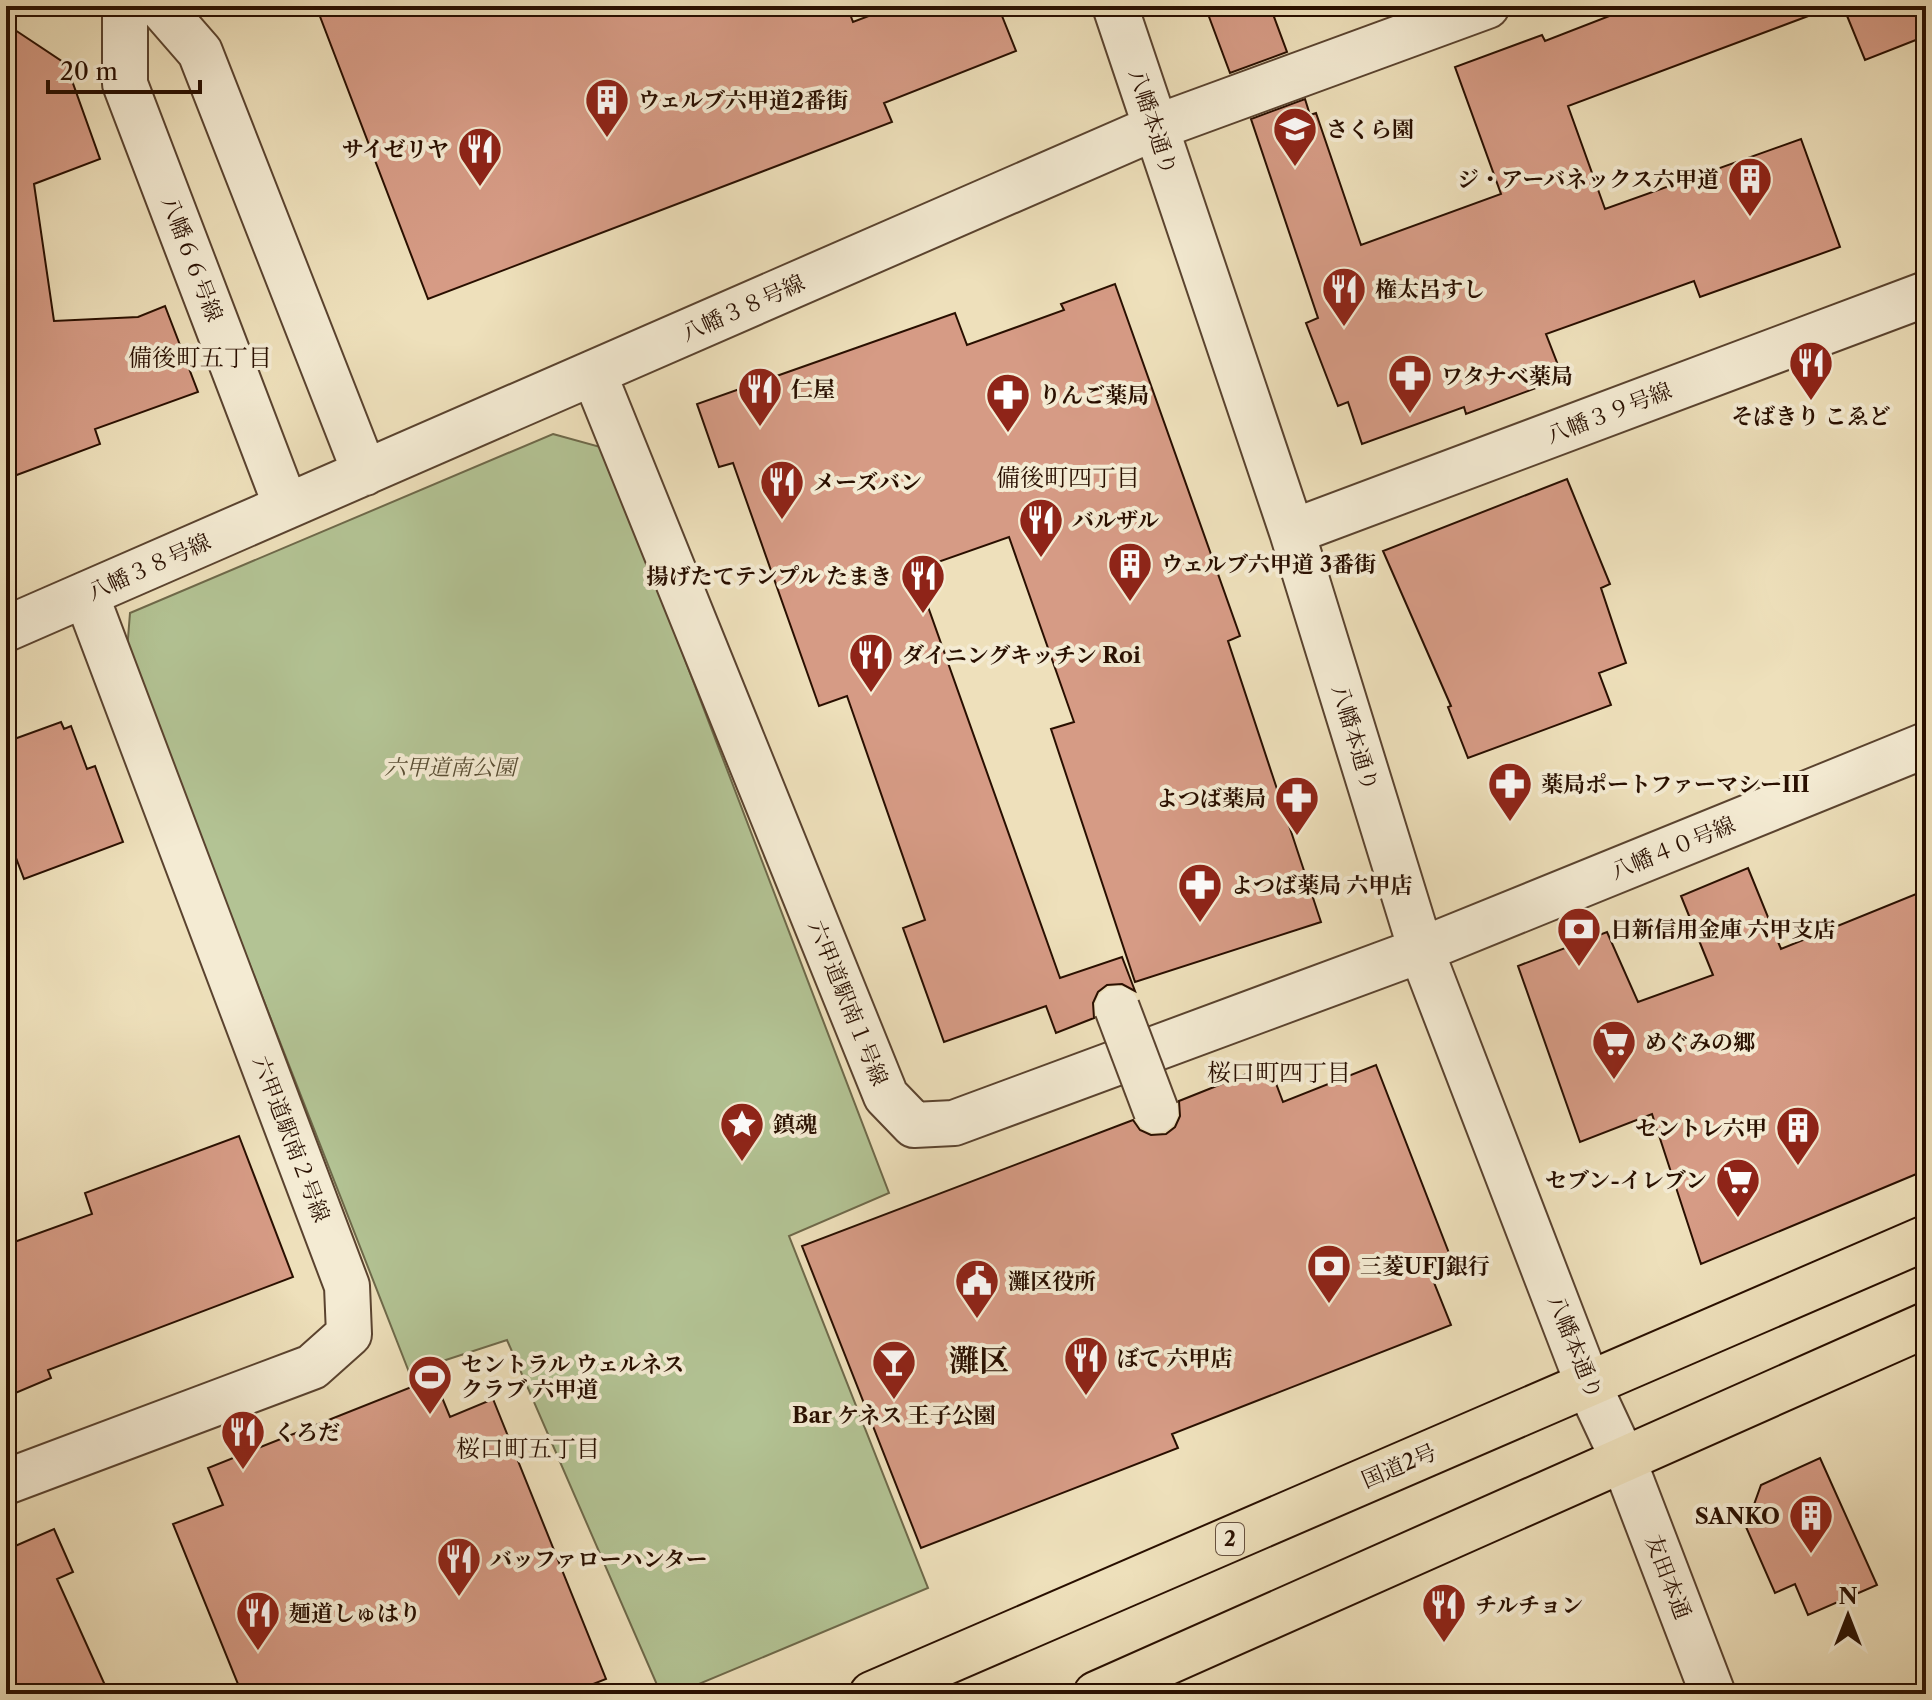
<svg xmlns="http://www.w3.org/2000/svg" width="1932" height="1700" viewBox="0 0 1932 1700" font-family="'Libre Caslon Text','Noto Serif JP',serif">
<rect width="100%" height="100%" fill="#eee0bb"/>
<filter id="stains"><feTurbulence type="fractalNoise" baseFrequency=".0025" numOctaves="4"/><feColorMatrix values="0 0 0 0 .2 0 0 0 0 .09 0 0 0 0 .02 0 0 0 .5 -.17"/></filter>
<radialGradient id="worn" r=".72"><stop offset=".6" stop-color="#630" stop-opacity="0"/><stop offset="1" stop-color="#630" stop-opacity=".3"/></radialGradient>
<!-- green -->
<path fill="#b3c394" stroke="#6e694a" stroke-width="2" d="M553,434L604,448L889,1193L789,1236L928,1588L675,1694H661L507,1340L409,1372L127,651L130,613Z"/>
<!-- building -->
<path fill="#d69b85" stroke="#290f00" stroke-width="2" d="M316,6H847L853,22L895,6H998L1016,51L884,103L892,122L428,299Z
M1205,6H1270L1287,52L1230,73Z
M1635,6H1827V9L1568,106L1605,209L1801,139L1840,247L1700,297L1694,281L1546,334L1563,378L1466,414L1464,407L1362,444L1348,402L1338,406L1306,323L1318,318L1251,119L1305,99L1310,115L1316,113L1361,245L1501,194L1455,67L1542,35L1545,41Z
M1843,6H1926V36L1865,60Z
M6,24L66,64L100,159L34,184L54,321L138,317L165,306L198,392L95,429L100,444L6,479Z
M1115,284L1240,636L1228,641L1321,922L1135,982L1051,729L1074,722L1009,537L915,570L1060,978L1122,957L1135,991L1122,984L1107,985L1098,992L1093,1003L1094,1018L1056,1033L1046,1006L944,1042L903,928L925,920L847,696L819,706L733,463L719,467L697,404L955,313L967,345L1064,310L1061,304Z
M1567,479L1610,584L1601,588L1626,663L1599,673L1611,705L1468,758L1448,707L1451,706L1383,551Z
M61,722L64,729L71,726L87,769L95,766L123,842L24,879L16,858L6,861V742Z
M1748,868L1781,949L1926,890V1170L1701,1264L1652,1114L1580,1142L1518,966L1607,932L1638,1002L1713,975L1681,896Z
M1269,1065L1283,1102L1376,1065L1454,1266L1431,1275L1451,1325L1172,1434L1178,1448L921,1548L802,1246L1133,1120L1140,1130L1151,1135L1166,1134L1175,1127L1180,1116L1179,1101Z
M239,1136L293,1277L48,1370L51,1378L6,1397V1245L92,1214L85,1193Z
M434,1378L450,1417L493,1399L606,1679L568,1694H242L173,1524L223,1505L208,1468Z
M1820,1458L1877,1585L1808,1615L1795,1584L1775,1593L1746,1527L1761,1485Z
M54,1529L73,1572L57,1579L109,1694H6V1550Z"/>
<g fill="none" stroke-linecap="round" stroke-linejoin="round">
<!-- minor casing -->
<g stroke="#5a432f" stroke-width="48">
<path id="minor" d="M125,6V84L286,506
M160,6L200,52L365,473
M1115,6L1292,532L1421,950L1588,1384L1623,1459L1713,1694
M594,374L886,1096L914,1125L954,1123L1421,950L1926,745
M1292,532L1926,294
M6,629L1154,128L1487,6
M6,1482L312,1367L349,1334L347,1286L86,595"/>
</g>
<!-- highway casing -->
<g stroke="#290f00" stroke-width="48">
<path id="highway" d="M872,1694L1926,1238
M1096,1694L1926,1325"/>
</g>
<!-- minor -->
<use href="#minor" stroke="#f4ebd3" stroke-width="44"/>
<!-- highway -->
<use href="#highway" stroke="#eee0bb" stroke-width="44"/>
<!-- minor-bridge casing -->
<g stroke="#5a432f" stroke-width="48" stroke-linecap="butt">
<path id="minor-bridge" d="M1117,1008L1156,1111"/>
</g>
<!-- minor-bridge -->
<use href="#minor-bridge" stroke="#f4ebd3" stroke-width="44"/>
</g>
<!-- icons -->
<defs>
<g id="building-pin" transform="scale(2.3)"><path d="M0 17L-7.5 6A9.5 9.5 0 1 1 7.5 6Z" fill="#8f2418" stroke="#f4ebd3"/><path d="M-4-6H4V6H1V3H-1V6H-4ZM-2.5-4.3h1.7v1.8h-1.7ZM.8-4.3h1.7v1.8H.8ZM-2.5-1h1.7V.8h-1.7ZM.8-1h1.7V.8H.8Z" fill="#fff"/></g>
<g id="school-pin" transform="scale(2.3)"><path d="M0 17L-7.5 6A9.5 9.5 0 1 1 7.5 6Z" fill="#8f2418" stroke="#f4ebd3"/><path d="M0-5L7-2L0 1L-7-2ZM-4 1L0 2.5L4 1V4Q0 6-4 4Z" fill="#fff"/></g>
<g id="restaurant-pin" transform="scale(2.3)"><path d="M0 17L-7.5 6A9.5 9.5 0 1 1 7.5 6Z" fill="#8f2418" stroke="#f4ebd3"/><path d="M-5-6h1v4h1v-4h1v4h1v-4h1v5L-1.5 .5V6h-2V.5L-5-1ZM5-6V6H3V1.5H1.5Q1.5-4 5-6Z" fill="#fff"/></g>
<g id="pharmacy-pin" transform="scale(2.3)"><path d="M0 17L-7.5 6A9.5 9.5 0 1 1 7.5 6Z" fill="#8f2418" stroke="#f4ebd3"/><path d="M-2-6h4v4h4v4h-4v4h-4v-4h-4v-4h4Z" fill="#fff"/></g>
<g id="bank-pin" transform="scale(2.3)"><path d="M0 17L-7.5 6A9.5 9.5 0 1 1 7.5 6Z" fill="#8f2418" stroke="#f4ebd3"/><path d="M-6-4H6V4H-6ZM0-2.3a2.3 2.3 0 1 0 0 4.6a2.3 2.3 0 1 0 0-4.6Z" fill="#fff"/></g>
<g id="supermarket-pin" transform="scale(2.3)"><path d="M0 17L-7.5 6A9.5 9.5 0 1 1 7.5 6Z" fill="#8f2418" stroke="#f4ebd3"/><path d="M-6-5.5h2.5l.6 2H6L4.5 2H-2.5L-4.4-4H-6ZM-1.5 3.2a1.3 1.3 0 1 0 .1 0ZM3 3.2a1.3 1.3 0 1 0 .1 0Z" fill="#fff"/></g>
<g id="sight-pin" transform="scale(2.3)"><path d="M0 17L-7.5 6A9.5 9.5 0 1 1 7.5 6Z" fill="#8f2418" stroke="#f4ebd3"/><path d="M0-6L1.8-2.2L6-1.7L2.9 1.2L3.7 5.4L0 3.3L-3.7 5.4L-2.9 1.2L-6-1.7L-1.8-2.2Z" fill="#fff"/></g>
<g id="civic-pin" transform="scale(2.3)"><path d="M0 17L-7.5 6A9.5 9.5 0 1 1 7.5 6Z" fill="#8f2418" stroke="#f4ebd3"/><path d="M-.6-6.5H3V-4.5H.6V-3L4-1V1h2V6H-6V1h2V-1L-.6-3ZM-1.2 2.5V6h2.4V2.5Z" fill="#fff"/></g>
<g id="bar-pin" transform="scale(2.3)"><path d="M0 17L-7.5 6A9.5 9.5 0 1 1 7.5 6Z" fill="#8f2418" stroke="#f4ebd3"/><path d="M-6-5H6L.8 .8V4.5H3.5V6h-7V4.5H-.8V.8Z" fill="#fff"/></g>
<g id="stadium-pin" transform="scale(2.3)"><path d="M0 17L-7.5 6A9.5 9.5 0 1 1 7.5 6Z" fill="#8f2418" stroke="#f4ebd3"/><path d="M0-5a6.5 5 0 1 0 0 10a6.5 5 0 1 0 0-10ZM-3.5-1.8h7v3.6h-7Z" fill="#fff"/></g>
</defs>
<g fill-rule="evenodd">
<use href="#building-pin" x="607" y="100"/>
<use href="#school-pin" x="1295" y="129"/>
<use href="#restaurant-pin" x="480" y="149"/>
<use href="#building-pin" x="1750" y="179"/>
<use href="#restaurant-pin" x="1344" y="289"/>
<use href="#restaurant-pin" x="1811" y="363"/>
<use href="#pharmacy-pin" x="1410" y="376"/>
<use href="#restaurant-pin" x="760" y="389"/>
<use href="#pharmacy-pin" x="1008" y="395"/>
<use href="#restaurant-pin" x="782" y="482"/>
<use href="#restaurant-pin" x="1041" y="520"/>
<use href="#building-pin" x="1130" y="564"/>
<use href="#restaurant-pin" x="923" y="576"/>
<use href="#restaurant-pin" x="871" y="655"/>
<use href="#pharmacy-pin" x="1510" y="784"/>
<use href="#pharmacy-pin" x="1297" y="798"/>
<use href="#pharmacy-pin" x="1200" y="885"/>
<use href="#bank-pin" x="1579" y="929"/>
<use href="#supermarket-pin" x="1614" y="1042"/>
<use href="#sight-pin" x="742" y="1124"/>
<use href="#building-pin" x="1798" y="1128"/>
<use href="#supermarket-pin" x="1738" y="1180"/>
<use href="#bank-pin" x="1329" y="1266"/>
<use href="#civic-pin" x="977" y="1281"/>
<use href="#restaurant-pin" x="1086" y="1358"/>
<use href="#bar-pin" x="894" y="1362"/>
<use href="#stadium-pin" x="430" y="1377"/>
<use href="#restaurant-pin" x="243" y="1432"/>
<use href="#building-pin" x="1811" y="1516"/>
<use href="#restaurant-pin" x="459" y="1559"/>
<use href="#restaurant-pin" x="1444" y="1605"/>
<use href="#restaurant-pin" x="258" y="1613"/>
</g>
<g text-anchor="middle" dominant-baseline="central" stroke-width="8" stroke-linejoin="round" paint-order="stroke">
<!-- shield labels -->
<rect fill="#f4ebd3" stroke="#66513f" stroke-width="2" x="1216" y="1523" width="28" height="32" rx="6"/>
<g font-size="20" font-weight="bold" fill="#290f00">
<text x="1230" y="1539">2</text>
</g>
<!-- poi labels -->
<g font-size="22" font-weight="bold" fill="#290f00" stroke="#f4ebd3" text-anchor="start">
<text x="638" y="100">ウェルブ六甲道2番街</text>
<text x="1326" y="129">さくら園</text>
<text x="449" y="149" text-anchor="end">サイゼリヤ</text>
<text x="1719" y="179" text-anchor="end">ジ・アーバネックス六甲道</text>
<text x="1375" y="289">権太呂すし</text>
<text x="1441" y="376">ワタナベ薬局</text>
<text x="791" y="389">仁屋</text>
<text x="1039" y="395">りんご薬局</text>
<text x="1811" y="416" text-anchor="middle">そばきり こゑど</text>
<text x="813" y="482">メーズバン</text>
<text x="1072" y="520">バルザル</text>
<text x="1161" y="564">ウェルブ六甲道 3番街</text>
<text x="892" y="576" text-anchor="end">揚げたてテンプル たまき</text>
<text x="902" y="655">ダイニングキッチン Roi</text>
<text x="1541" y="784">薬局ポートファーマシーIII</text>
<text x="1266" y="798" text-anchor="end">よつば薬局</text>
<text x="1231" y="885">よつば薬局 六甲店</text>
<text x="1610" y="929">日新信用金庫 六甲支店</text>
<text x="1645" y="1042">めぐみの郷</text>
<text x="773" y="1124">鎮魂</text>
<text x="1767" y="1128" text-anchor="end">セントレ六甲</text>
<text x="1707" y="1180" text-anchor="end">セブン-イレブン</text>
<text x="1360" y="1266">三菱UFJ銀行</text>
<text x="1008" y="1281">灘区役所</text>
<text x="1117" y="1358">ぼて 六甲店</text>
<text x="461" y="1364">セントラル ウェルネス<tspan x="461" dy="25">クラブ 六甲道</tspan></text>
<text x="894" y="1415" text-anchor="middle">Bar ケネス 王子公園</text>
<text x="274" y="1432">くろだ</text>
<text x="1780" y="1516" text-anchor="end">SANKO</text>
<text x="490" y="1559">バッファローハンター</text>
<text x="1475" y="1605">チルチョン</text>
<text x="289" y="1613">麺道しゅはり</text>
</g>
<!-- street labels -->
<g font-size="22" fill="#290f00" stroke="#f4ebd3">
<text transform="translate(1153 122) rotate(72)">八幡本通り</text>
<text transform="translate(192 259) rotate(69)">八幡６６号線</text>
<text transform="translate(743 308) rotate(-24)">八幡３８号線</text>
<text transform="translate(1609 413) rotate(-21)">八幡３９号線</text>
<text transform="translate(149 567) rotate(-24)">八幡３８号線</text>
<text transform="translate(1355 738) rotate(73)">八幡本通り</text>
<text transform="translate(1673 848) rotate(-22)">八幡４０号線</text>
<text transform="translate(848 1003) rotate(68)">六甲道駅南１号線</text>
<text transform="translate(291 1139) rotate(69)">六甲道駅南２号線</text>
<text transform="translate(1575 1347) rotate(68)">八幡本通り</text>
<text transform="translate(1399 1466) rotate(-23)">国道2号</text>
<text transform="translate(1668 1577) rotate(69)">友田本通</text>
</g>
<!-- park labels -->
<g font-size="22" font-style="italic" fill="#594e34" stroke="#f4ebd3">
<text x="450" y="767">六甲道南公園</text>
</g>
<!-- neighbourhood labels -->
<g font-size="24" fill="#290f00" stroke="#f4ebd3">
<text x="200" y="357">備後町五丁目</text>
<text x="1068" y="477">備後町四丁目</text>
<text x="1279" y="1072">桜口町四丁目</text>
<text x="528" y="1448">桜口町五丁目</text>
</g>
<!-- district labels -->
<g font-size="30" font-weight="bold" fill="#290f00" stroke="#f4ebd3">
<text x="979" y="1360">灘区</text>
</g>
</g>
<!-- margin -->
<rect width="1932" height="1700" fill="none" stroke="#eee0bb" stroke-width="32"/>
<rect x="8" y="8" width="1916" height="1684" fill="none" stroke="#290f00" stroke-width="4"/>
<rect x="16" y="16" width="1900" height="1668" fill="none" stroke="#290f00" stroke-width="2"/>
<!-- north arrow -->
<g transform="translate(1848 1616)" stroke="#f4ebd3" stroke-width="6" paint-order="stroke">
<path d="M0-6L14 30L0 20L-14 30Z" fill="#290f00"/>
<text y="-12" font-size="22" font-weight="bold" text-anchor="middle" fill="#290f00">N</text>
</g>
<!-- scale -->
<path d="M48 80v12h152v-12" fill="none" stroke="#290f00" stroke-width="4"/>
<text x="60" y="80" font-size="24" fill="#290f00" stroke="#f4ebd3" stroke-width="6" paint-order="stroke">20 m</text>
<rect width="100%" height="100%" filter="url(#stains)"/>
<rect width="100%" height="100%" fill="url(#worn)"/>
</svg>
